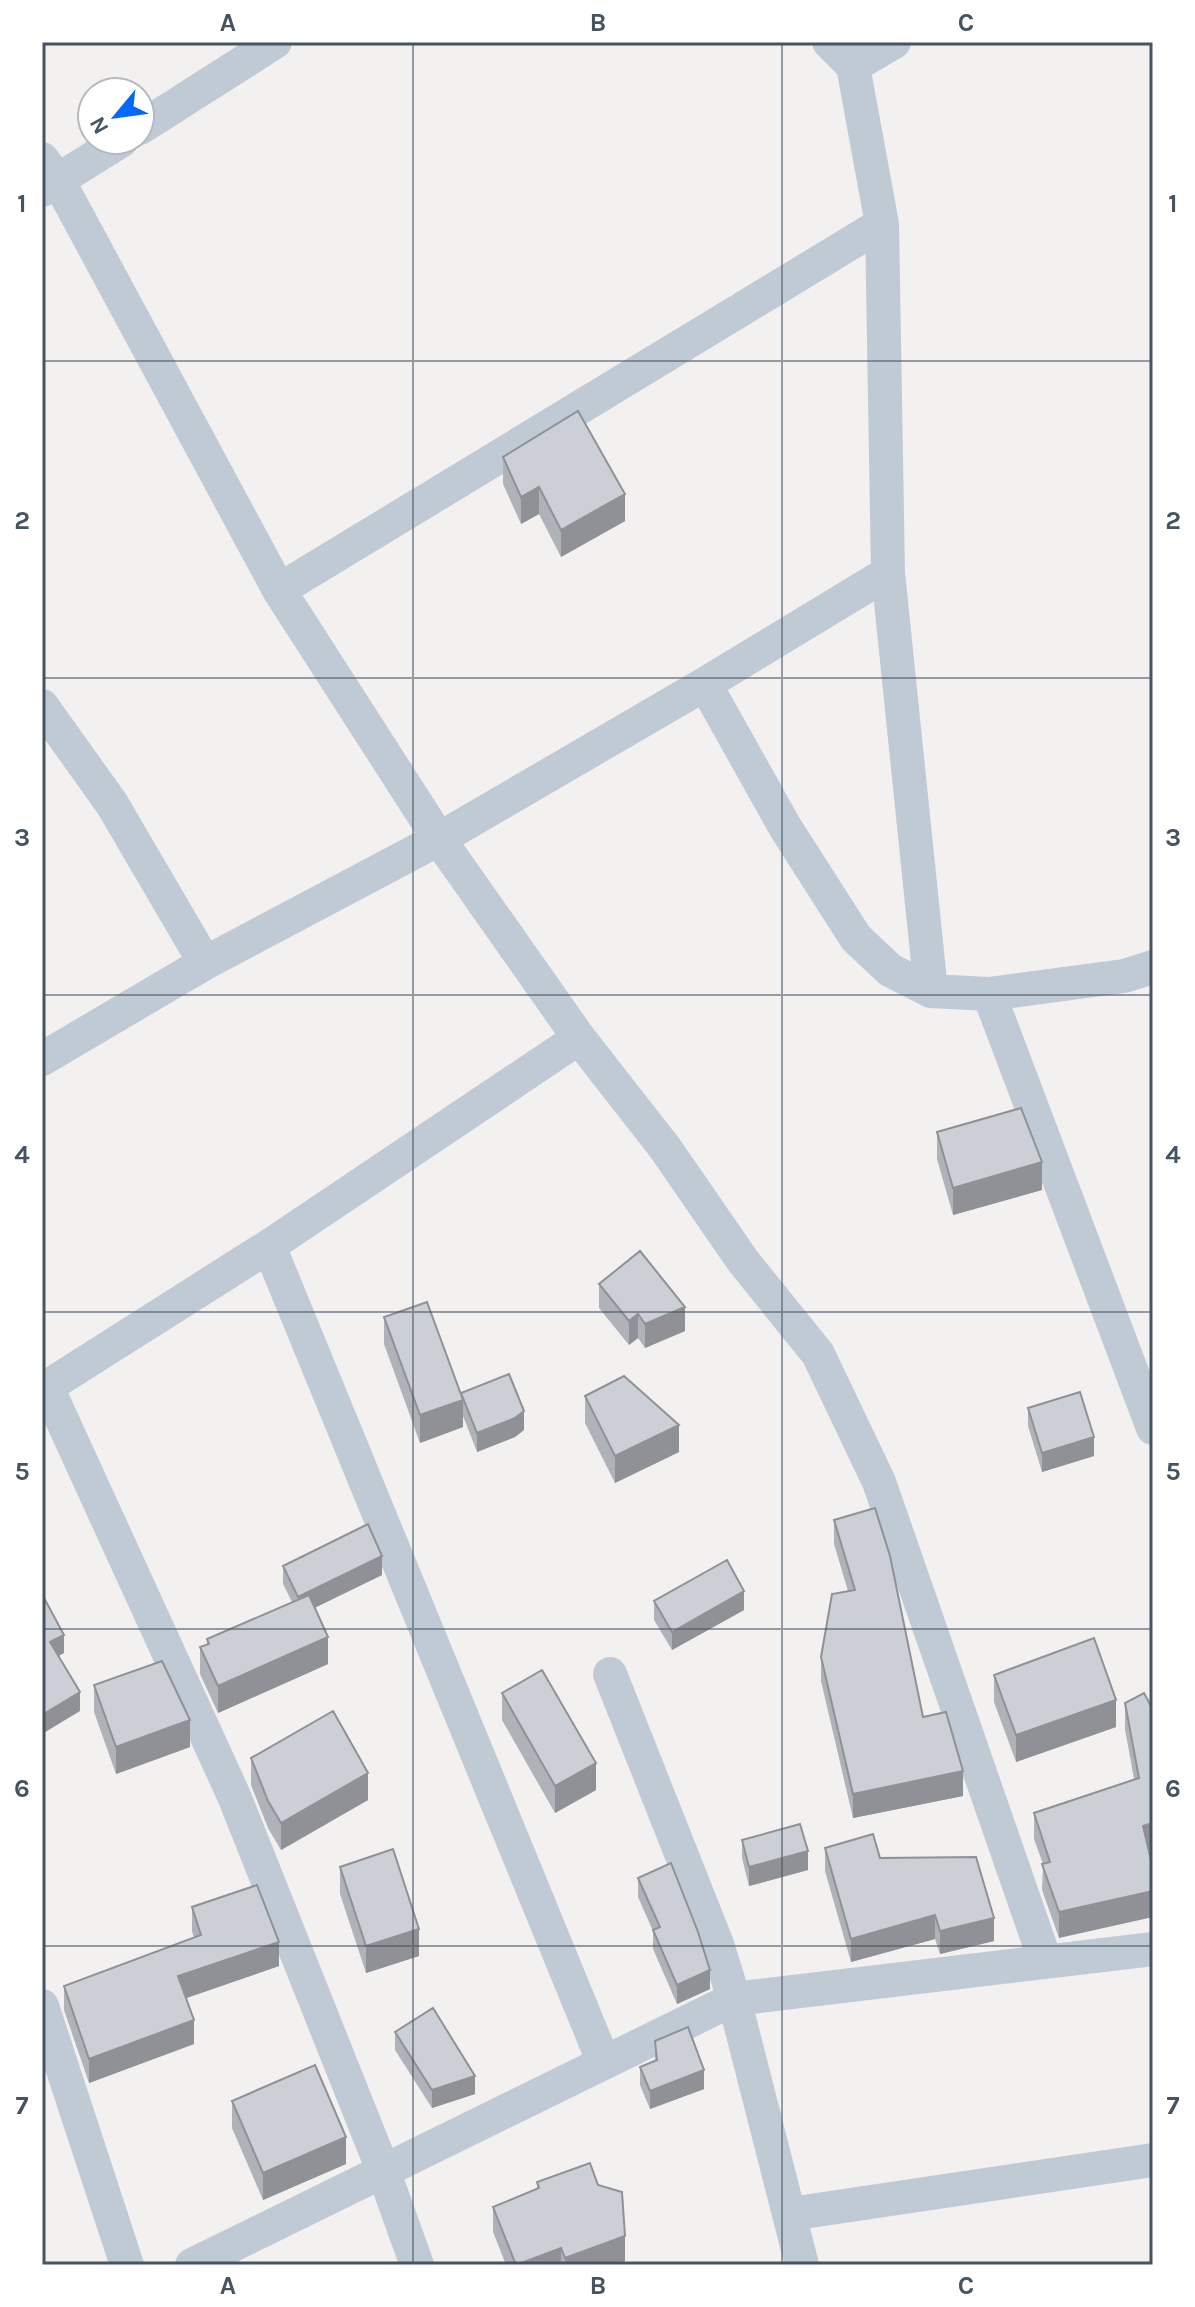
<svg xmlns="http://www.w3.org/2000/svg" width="1195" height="2307" viewBox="0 0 1195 2307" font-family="Karla,sans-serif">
<rect width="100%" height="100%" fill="#f3f0f0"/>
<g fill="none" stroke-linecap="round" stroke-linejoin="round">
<!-- minor -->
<path stroke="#c0cad4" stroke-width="34" d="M829,42L853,66L882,224L888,573L931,991
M853,66L894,42
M140,128L275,42
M42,159L58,180L279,590L439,839L579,1038L665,1148L743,1261L818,1354L879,1482L1045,1960
M42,190L122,140
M279,590L882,224
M705,684L785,827L856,938L890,970L931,991L989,994L1124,976L1153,967
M42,706L112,804L205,963
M989,994L1153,1428
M42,1059L205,963L439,839L705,684L888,573
M269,1246L604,2063
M47,1387L234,1796L383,2170L417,2265
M42,1390L269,1246L579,1038
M610,1674L717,1944L734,1999L802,2265
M42,2006L127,2265
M790,2214L1153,2160
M192,2265L734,1999L1153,1949"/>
</g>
<!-- wall -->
<path fill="#afb2b8" d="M503,457L625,521L561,557L539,514L521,524L503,484Z
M937,1132L1042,1190L953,1215L937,1159Z
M599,1284L685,1331L645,1348L638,1338L629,1345L599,1308Z
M384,1317L461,1395L524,1430L515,1437L477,1452L463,1416V1427L420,1443L384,1344Z
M585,1396L679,1452L615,1483L585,1423Z
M1028,1408L1094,1456L1042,1472L1028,1426Z
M834,1520L923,1717L963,1796L853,1818L821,1681V1657L848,1591L834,1544Z
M283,1566L382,1575L314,1608L328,1664L218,1713L200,1674V1647L207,1644V1639L292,1602L283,1584Z
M654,1601L744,1610L672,1650L654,1620Z
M994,1675L1116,1727L1016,1762L994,1702Z
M94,1685L190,1747L116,1774L94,1712Z
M502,1693L596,1790L555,1813L502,1720Z
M1125,1703L1153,1710V1849L1149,1850L1059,1938L1042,1890L1043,1864L1034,1839V1813L1134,1779L1125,1729Z
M251,1758L368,1800L281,1850L268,1828L251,1785Z
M742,1840L808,1870L749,1886L742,1858Z
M825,1848L994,1941L940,1954L935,1939L851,1962L825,1871Z
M340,1867L419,1956L366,1973L340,1894Z
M638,1878L710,1989L677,2004L653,1949V1931L638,1897Z
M192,1907L279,1966L186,1998L194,2044L89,2083L64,2010V1986L194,1938L192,1931Z
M395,2032L475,2094L432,2108L395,2050Z
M655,2041L704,2089L650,2109L640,2085V2067L655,2061Z
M232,2101L346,2164L263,2200L232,2128Z
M537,2182L625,2261L613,2265H506L493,2232V2207L537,2189Z"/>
<!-- shaded-wall -->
<path fill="#8f9196" d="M539,487V514L521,524V497Z
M625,494V521L561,557V530Z
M1042,1162V1190L953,1215V1188Z
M685,1307V1331L645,1348V1324Z
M638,1314V1338L629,1345V1321Z
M463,1400V1427L420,1443V1415Z
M524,1411V1430L515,1437L477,1452V1433Z
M679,1425V1452L615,1483V1456Z
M1094,1437V1456L1042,1472V1453Z
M382,1556V1575L298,1616V1597Z
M744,1591V1610L672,1650V1632Z
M64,1635V1653L50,1661V1642Z
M328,1637V1664L218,1713V1686Z
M80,1692V1711L42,1734V1715Z
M1116,1700V1727L1016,1762V1735Z
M190,1720V1747L116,1774V1747Z
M596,1763V1790L555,1813V1786Z
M963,1771V1796L853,1818V1794Z
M368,1773V1800L281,1850V1823Z
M1153,1823V1849L1143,1852V1826Z
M808,1851V1870L749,1886V1867Z
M1153,1891V1917L1059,1938V1912Z
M935,1915V1939L851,1962V1939Z
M994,1918V1941L940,1954V1931Z
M419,1929V1956L366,1973V1946Z
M279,1942V1966L178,2001V1976Z
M710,1970V1989L677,2004V1985Z
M194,2020V2044L89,2083V2059Z
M704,2070V2089L650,2109V2091Z
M475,2076V2094L432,2108V2090Z
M346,2137V2164L263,2200V2173Z
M625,2236V2261L613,2265H565V2258Z
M561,2248V2265H519Z"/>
<!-- building -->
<path fill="#cccfd6" stroke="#8f9196" stroke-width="2" d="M578,411L625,494L561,530L539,487L521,497L503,457Z
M1021,1108L1042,1162L953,1188L937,1132Z
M640,1251L685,1307L645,1324L638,1314L629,1321L599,1284Z
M427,1302L463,1400L420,1415L384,1317Z
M509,1374L524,1411L515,1418L477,1433L461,1393Z
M624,1376L679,1425L615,1456L585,1396Z
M1080,1392L1094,1437L1042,1453L1028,1408Z
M875,1508L890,1556L923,1717L946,1712L963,1771L853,1794L821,1657L832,1594L855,1590L834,1520Z
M368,1524L382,1556L298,1597L283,1566Z
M727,1560L744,1591L672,1632L654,1601Z
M309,1595L328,1637L218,1686L200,1647L209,1644L207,1639Z
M43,1596L64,1635L50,1642L80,1692L42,1715V1597Z
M1094,1638L1116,1700L1016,1735L994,1675Z
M162,1661L190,1720L116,1747L94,1685Z
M542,1670L596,1763L555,1786L502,1693Z
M1144,1693L1153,1710V1823L1143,1826L1153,1869V1891L1059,1912L1042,1864L1050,1862L1034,1813L1139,1778L1125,1703Z
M333,1711L368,1773L281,1823L268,1801L251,1758Z
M800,1824L808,1851L749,1867L742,1840Z
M873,1834L880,1858L976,1857L994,1918L940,1931L935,1915L851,1939L825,1848Z
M393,1849L419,1929L366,1946L340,1867Z
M671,1863L698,1932L710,1970L677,1985L653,1930L660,1927L638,1878Z
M257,1885L279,1942L178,1976L194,2020L89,2059L64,1986L201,1935L192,1907Z
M433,2008L475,2076L432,2090L395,2032Z
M688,2027L704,2070L650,2091L640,2067L657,2060L655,2041Z
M315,2065L346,2137L263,2173L232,2101Z
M590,2163L598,2185L622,2192L625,2236L565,2258L561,2248L516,2265L493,2207L539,2188L537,2182Z"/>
<!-- grid -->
<path fill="none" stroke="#465360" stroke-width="2" stroke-opacity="0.55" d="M413,42V2265M782,42V2265M42,361H1153M42,678H1153M42,995H1153M42,1312H1153M42,1629H1153M42,1946H1153"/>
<!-- border -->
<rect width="1195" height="2307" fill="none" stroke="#ffffff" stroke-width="88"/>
<!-- north arrow -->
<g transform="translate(116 116) rotate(241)"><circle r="38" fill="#ffffff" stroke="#b5babf" stroke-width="2"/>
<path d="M0-6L14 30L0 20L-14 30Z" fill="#0469f9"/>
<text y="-12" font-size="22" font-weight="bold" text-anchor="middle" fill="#465360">N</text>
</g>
<rect x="44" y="44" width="1107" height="2219" fill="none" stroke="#465360" stroke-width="3"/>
<g font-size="26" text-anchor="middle" font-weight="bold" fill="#465360">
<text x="228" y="31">A</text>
<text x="598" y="31">B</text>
<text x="966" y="31">C</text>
<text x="22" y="212">1</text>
<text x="1173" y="212">1</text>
<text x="22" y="529">2</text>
<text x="1173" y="529">2</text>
<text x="22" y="846">3</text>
<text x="1173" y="846">3</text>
<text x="22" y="1163">4</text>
<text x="1173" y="1163">4</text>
<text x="22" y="1480">5</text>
<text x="1173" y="1480">5</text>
<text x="22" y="1797">6</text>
<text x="1173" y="1797">6</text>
<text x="22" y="2114">7</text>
<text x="1173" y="2114">7</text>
<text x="228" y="2294">A</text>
<text x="598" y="2294">B</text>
<text x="966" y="2294">C</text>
</g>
</svg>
